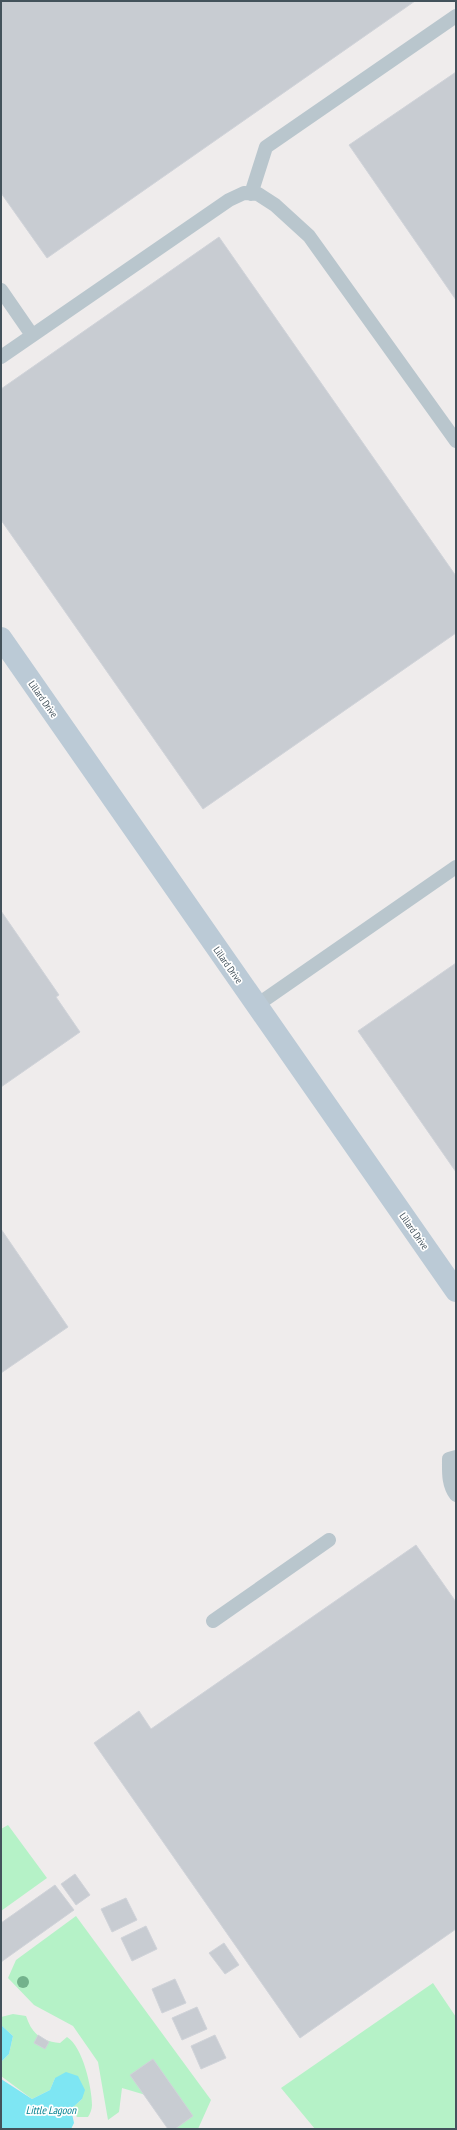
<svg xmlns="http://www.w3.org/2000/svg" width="457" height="2130" viewBox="0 0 457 2130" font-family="'PT Sans Narrow',sans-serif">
<rect width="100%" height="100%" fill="#efecec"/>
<!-- green -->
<path fill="#b5f2c7" d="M8,1825L47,1878L1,1911V1829Z
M76,1916L211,2100L198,2129H169L149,2096L122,2088L119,2112L108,2120L98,2062L73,2026L34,2005L8,1978L16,1960Z
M433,1983L456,2017V2129H315L281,2088Z
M13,2014L26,2016C32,2034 41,2041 60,2043L67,2037C83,2047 92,2088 92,2105C92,2109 90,2114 88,2117H77L71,2109L82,2099L55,2078L50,2090L32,2099L1,2076V2062L9,2054L13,2036L1,2025V2017Z"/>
<!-- water -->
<path fill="#7ee6f3" d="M1,2025L13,2036L9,2054L1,2062Z
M66,2072L78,2076L85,2090L82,2099L71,2109L74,2123L71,2129H1V2079L32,2099L50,2090L55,2078Z"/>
<!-- building -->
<path fill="#c8ccd2" stroke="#d0d3d9" d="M1,1H415L47,258L1,193Z
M456,72V300L349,145Z
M219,237L456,576V633L203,809L1,520V389Z
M1,911L59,995L56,997L80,1032L1,1087Z
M456,963V1172L358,1031Z
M1,1229L68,1327L1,1373Z
M416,1545L456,1602V1929L300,2038L94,1743L139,1711L151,1729Z
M75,1874L90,1895L76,1905L61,1884Z
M55,1885L74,1910L1,1962V1923Z
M126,1898L137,1920L112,1932L101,1909Z
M146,1926L157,1949L132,1961L121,1938Z
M224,1943L239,1965L225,1974L209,1953Z
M175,1979L186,2003L162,2013L152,1989Z
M197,2007L207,2029L182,2040L172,2018Z
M38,2035L49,2042L45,2049L34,2043Z
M215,2035L226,2058L201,2069L191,2046Z
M153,2059L193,2116L175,2129H168L130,2075Z"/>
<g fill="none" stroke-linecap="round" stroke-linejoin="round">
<!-- lane -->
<path stroke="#b9c6cd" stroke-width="14" d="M251,194L266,147L456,16
M1,290L32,335
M1,357L229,200L244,193L258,194L275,205L309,236L456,441
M257,1005L456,867
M456,1457L449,1459C449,1472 448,1484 456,1495
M213,1621L329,1540"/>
<!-- secondary -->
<path stroke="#bbcad6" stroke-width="22" d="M1,638L456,1291"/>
</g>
<!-- trees -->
<circle fill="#73b28c" cx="23" cy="1982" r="6"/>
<g text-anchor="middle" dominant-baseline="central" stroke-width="3.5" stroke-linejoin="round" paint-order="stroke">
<!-- street labels -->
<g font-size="10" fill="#43525b" stroke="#fff">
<text transform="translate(43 699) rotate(55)">Lillard Drive</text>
<text transform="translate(228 965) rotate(55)">Lillard Drive</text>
<text transform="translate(414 1231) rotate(55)">Lillard Drive</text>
</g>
<!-- water labels -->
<g font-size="11" font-style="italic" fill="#038291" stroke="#fff">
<text x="51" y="2110">Little Lagoon</text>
</g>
</g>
<!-- border -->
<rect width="457" height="2130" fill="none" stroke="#43525b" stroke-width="4"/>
</svg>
